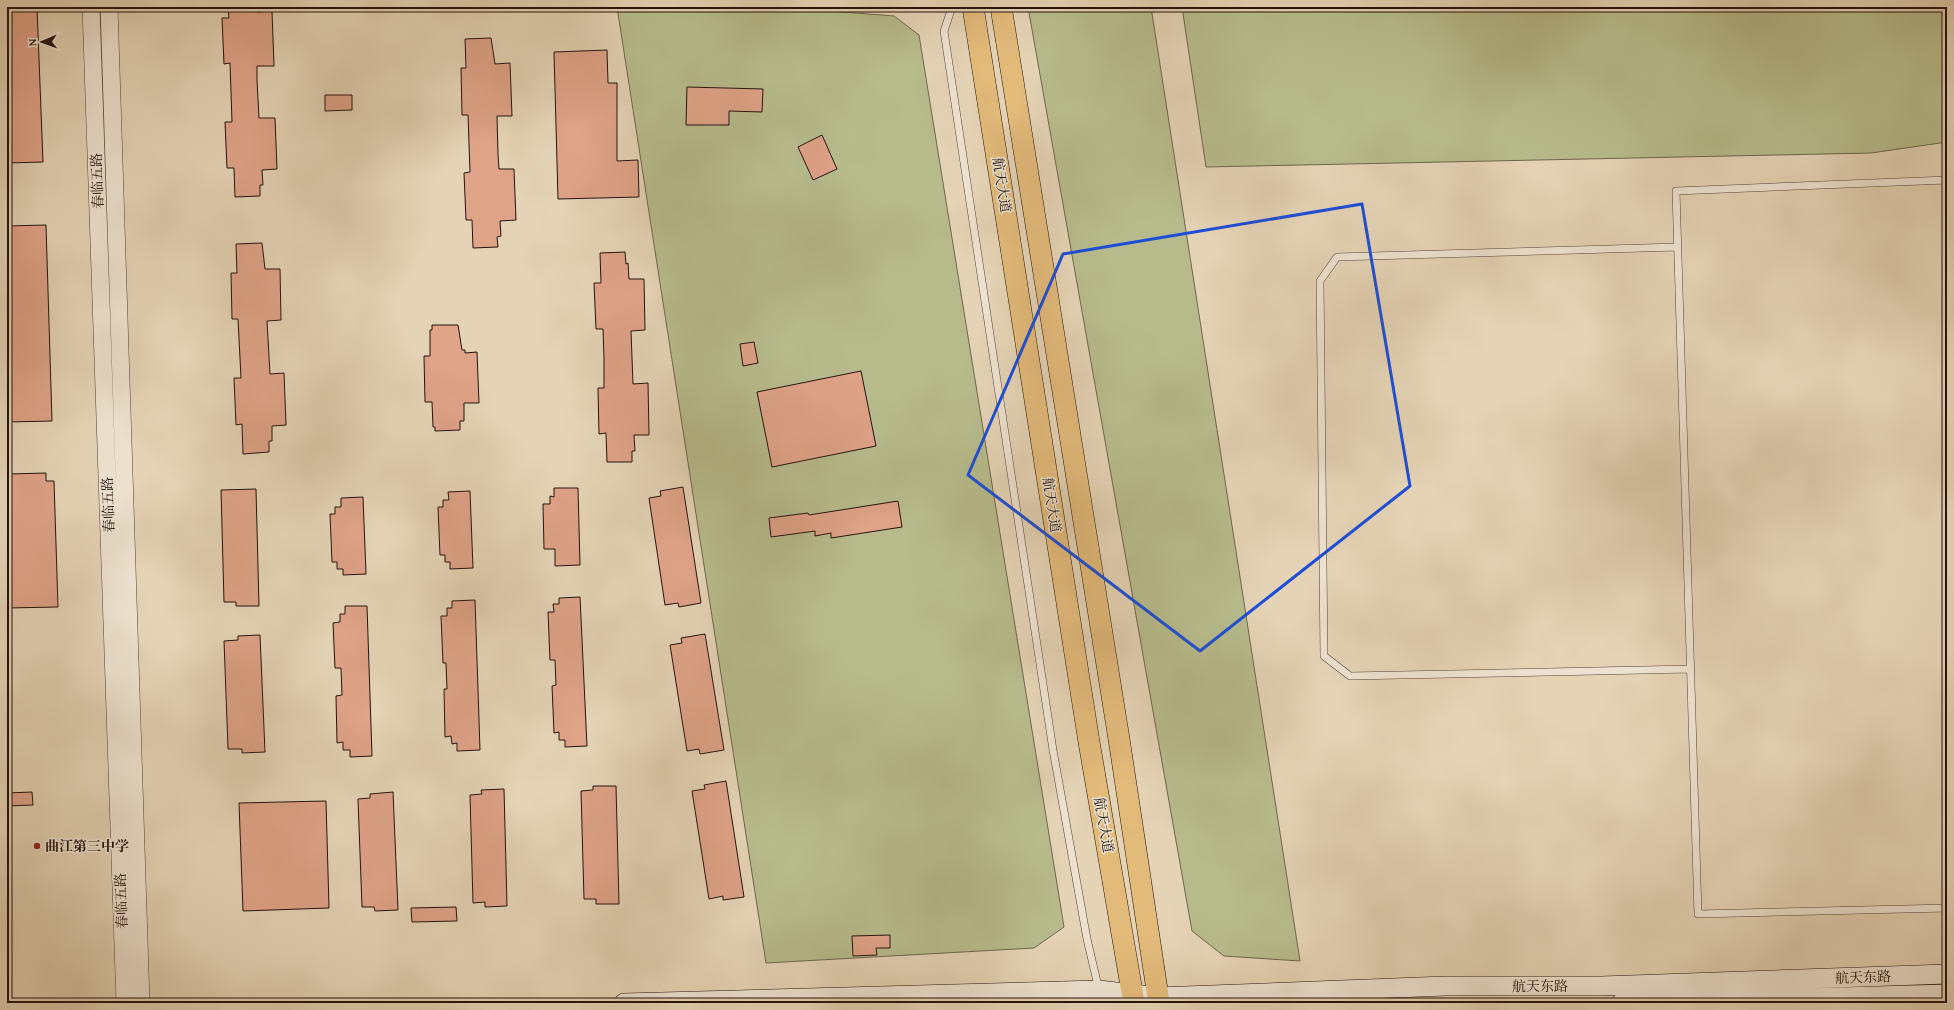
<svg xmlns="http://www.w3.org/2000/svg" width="1954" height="1010" viewBox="0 0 1954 1010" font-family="'Gentium Book Plus','Noto Serif SC',serif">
<rect width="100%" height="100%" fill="#e4d3b5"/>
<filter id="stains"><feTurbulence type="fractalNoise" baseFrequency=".005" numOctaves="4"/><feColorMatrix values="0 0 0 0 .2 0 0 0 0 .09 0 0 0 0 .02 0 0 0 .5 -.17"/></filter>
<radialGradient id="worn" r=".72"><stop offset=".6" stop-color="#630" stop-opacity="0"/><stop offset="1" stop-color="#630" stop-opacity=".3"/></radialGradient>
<!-- green -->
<path fill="#b7bb8c" stroke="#6e674c" d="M617,7H780L894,16L919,35L1064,927L1034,948L766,963Z
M1028,7H1151L1300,961L1224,956L1192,931Z
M1182,7H1947V142L1871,153L1206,167Z"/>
<!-- building -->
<path fill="#dfa388" stroke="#24130c" d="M7,7H37L43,162L7,163Z
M228,7H257V12L272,11L274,66H257V80L259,118H275L277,169L262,170L263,185H260V196L235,197L234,168H227L225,122H232L230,63L224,64L222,18H229Z
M491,38L495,64L510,63L512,116H497L498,154L499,169H514L516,220L500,221L501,236L497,237L498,247L473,248L472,220H466L464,173L470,172L468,115H462L461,68H466L465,39Z
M607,50L608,83H617V161L638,160L639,197L558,199L554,52Z
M687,87L763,89L762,112L729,111V125H686Z
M325,95H352V110L325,111Z
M822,135L837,169L813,180L798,147Z
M46,225L52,421L7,422V226Z
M262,243L265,269H280L281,320L267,321L270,374L284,373L286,425L272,426V441H269V452L243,454L242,424L236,425L234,378H241L238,319H232L231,273H237L236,244Z
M625,252L626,264L628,263L629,279H644L645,330L631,331L633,384L648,383L649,435H634L635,451H632V462H607L606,433L599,434L598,388H604V357L603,329H596L594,283H601L600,253Z
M432,325H458L462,350H465V353L477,352L479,403H464V421H460V430L435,431V427H433L432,402H425L424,356H430V330H432Z
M754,342L758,363L743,366L740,344Z
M861,371L876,446L772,467L757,392Z
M46,473V481H54L58,607L7,608V485H10L9,474Z
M683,487L701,603L679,607L678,603L665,605L649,498L661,496L660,491Z
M554,488H578L580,565L555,566V549H544L543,504H550V496L554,497Z
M256,489L259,606H236V602H224L221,490Z
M470,491L473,568L450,569V562H445V555H440L438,507H443V500H449L448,492Z
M363,497L366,574L343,575V569H337V562H332L330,514H335V507H341V498Z
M898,501L902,527L831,538V533L815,536V531L771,537L769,518L808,513L809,515Z
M580,597L587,746L565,747V740H559V732L554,733L552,686L556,685L555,660H550L548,612H554L553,604H559V598Z
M475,600L480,750L457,751V743L452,744L451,736L445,737L444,689H447L446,663H443L441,616H447V608H452V601Z
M345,606H367L372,756L350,757V750H343V742L337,743L336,696L342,695L341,668H335L333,623L340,622V614H345Z
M705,634L724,750L700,754L699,749L687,751L670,645L682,643L681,638Z
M260,635L265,752L242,753V749H228L224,641L238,640V636Z
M726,781L744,897L723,900V896L709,899L692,791L705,789L704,785Z
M593,786H616L619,904H596V899H584L581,791L593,790Z
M504,789L507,906L485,907V902L473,903L470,795L482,794L481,790Z
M32,792L33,805L7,806V793Z
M393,792L398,910L375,911L374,907H362L358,799L370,798V794Z
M326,801L329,908L243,911L239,803Z
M456,907L457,921L412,922L411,908Z
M890,935V948H876L877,955L853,956L852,936Z"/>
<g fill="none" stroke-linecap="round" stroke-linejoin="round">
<!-- service casing -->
<g stroke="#544336" stroke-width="8">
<path id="service" d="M952,7L944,31L1053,750L1087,939L1102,1003
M1947,180L1676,191L1698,914L1947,908
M1677,247L1337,257L1320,281L1324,656L1350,676L1691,669"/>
</g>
<!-- tertiary casing -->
<g stroke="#544336" stroke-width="18">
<path id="tertiary" d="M91,7L125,1003
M109,7L141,1003"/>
</g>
<!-- secondary casing -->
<g stroke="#24130c" stroke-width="20">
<path id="secondary" d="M624,1003L1099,990L1158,997L1446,986H1602L1947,974
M1621,1003L1947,994"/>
</g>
<!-- primary casing -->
<g stroke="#24130c" stroke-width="22">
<path id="primary" d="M973,7L1089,742L1134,1003
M1001,7L1119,739L1159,1003"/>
</g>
<!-- service -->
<use href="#service" stroke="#ede2cf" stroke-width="7"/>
<!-- tertiary -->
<use href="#tertiary" stroke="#ede2cf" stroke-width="17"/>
<!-- secondary -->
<use href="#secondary" stroke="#ede2cf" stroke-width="19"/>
<!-- primary -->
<use href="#primary" stroke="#e2ba7a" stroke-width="21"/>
</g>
<!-- marked area -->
<path fill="none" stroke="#1d4ed8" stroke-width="3" stroke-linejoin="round" d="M1362,204L1410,486L1200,651L968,475L1063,254Z"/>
<!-- markers -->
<circle fill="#8f2418" stroke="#ede2cf" stroke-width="1.5" cx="37" cy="846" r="4"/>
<g text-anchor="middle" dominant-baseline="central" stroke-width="3" stroke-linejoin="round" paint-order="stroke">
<!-- street labels -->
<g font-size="14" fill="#24130c" stroke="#ede2cf">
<text transform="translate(97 181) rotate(-92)">春临五路</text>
<text transform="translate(1002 185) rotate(81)">航天大道</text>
<text transform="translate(108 505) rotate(-92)">春临五路</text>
<text transform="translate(1052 505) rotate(81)">航天大道</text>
<text transform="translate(1104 825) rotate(80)">航天大道</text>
<text transform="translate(121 901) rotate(-92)">春临五路</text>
<text transform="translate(1863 977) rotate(-2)">航天东路</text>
<text x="1540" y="986">航天东路</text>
</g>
<!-- poi labels -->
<g font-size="14" font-weight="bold" fill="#24130c" stroke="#ede2cf" text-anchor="start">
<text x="45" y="846">曲江第三中学</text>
</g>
</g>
<!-- margin -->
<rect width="1954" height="1010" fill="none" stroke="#e4d3b5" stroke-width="24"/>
<rect x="8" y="8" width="1938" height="994" fill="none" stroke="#24130c" stroke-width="2"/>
<rect x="12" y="12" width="1930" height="986" fill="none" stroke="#24130c"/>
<!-- north arrow -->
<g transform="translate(42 42) rotate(268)" stroke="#ede2cf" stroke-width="3" paint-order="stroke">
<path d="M0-3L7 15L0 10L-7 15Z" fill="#24130c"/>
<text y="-6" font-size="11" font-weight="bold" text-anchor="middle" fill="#24130c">N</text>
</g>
<rect width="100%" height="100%" filter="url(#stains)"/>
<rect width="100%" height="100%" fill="url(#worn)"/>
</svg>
